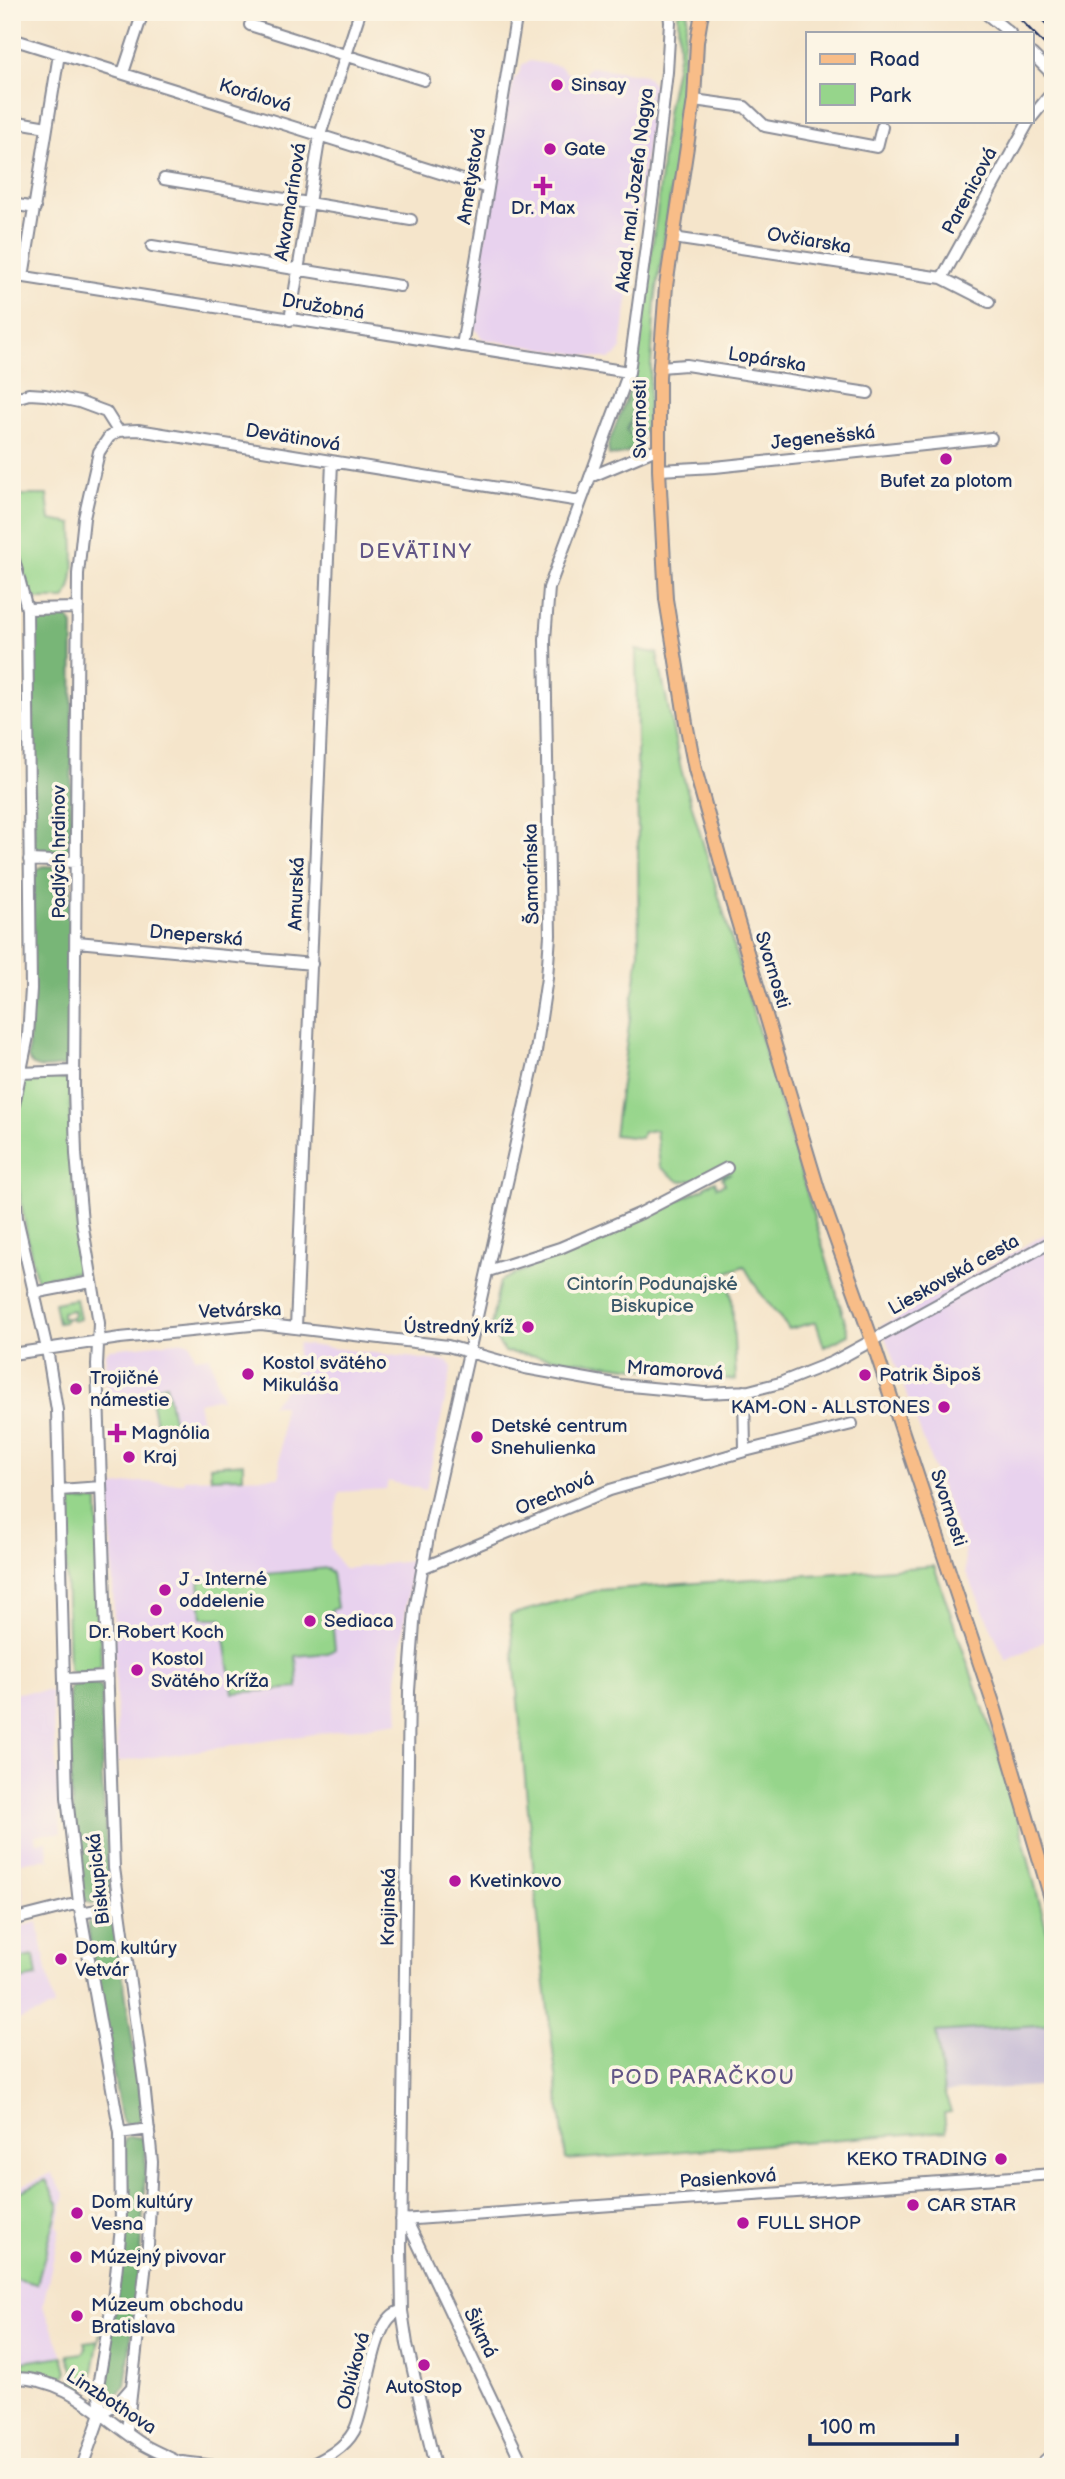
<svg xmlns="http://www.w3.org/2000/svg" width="1065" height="2479" viewBox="0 0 1065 2479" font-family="'Balsamiq Sans',sans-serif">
<rect width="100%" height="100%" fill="#fcf5e5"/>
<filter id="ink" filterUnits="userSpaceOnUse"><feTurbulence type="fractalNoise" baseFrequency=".0143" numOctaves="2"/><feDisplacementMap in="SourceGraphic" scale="14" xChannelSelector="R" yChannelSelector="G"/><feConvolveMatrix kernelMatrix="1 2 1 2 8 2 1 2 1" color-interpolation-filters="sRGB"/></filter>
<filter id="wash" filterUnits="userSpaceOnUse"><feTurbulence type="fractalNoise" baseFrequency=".00686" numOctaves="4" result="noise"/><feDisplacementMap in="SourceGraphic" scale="28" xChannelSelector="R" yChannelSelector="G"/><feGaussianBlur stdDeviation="1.57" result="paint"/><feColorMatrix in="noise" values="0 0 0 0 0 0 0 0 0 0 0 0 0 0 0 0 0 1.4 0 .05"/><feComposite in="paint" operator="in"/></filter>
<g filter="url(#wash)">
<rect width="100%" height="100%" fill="#f5e5cb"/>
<!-- built -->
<path fill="#e8d2ee" d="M530,61L560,66L567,73L584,76L586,70L591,67L645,75L655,86L621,349L616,356L609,359L483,339L474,328V322L471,320L504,124L514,78L517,77L523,64Z
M1053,1230V1637L1006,1661L966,1572L964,1549L881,1326Z
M185,1341L191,1344L195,1358L210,1356L222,1400L216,1398L198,1402L202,1423L156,1432L150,1401L129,1397L108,1403L105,1353L110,1349Z
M298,1344L448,1362L452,1367L426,1490L388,1481L386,1489L339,1492L330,1547L343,1569L412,1561L397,1680L399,1722L118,1762L110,1487L139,1482L184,1483V1479L279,1477L283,1405H271L294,1379Z
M51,1691L61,1833L35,1835L36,1842L47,1841L48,1857L51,1859L20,1862L24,1907L12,1910V1693Z
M38,1922L54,2007L12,2023V1929Z
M52,2173L65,2195L57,2226L60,2228L43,2305L63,2356L15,2363H12V2190Z"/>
<!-- industrial -->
<path fill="#c9bfd7" d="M1053,2024V2085L945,2092L936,2032Z"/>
<!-- green -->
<path fill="#96d58b" stroke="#588274" stroke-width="2" d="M678,12H688L684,42L681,124L655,302L648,414L645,430L638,444L627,430L638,405L635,376L658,204L667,113L679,52Z
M12,495H47L50,520L73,524C73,544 78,584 64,599H36L27,588L12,540Z
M636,650L657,653L681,769L849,1335L824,1347L816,1322L789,1329L759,1291L744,1266L725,1273L732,1298L736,1380L505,1352L490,1331L500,1281L705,1188V1186L715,1181L717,1187L725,1184L722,1178L731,1173L680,1182L660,1167L656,1130L643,1132L641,1138L614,1135L639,952Z
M52,1077L66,1079L70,1084L71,1166L84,1273L77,1279L75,1272L48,1277L49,1284L38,1283L36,1278C24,1223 4,1137 24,1082L28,1078Z
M76,1299L80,1319L73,1321L69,1318L74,1316L73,1310L62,1312V1318H67L64,1322L58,1323L54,1303Z
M166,1384L174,1425L157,1429L149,1389Z
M243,1463V1477L211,1478L210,1466Z
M64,1501H98L101,1666C93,1673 78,1676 69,1670Z
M934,1566L1008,1780L1046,1928L1053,1967V2024L936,2032L944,2092L951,2112L944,2113L946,2131L566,2160L541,1951L510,1615L599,1590Z
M327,1568L332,1573L337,1608L331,1610L335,1649L328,1653L296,1656L298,1688L233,1693L222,1618H202L199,1581Z
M34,1956L37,1977L12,1981V1960Z
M46,2180L59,2205L37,2284L12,2278V2195Z
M103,2316L91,2383L88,2387L83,2388L72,2380L74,2372L68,2355L83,2353L86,2348L84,2342L99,2340Z
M63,2356L67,2371L63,2379L41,2371L23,2370L22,2362Z"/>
<!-- forest -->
<path fill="#78b677" stroke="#4a726a" stroke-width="2" d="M635,376L638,405L627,430L638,444C628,453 622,457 609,455L608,445Z
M62,616L68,617L73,625L71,851L62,857H39L34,848L32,622L37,617Z
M44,866L65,867L71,875L70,1060L66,1066C52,1067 33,1073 28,1058L34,873L39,868Z
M92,1683L99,1685L102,1690V1779L110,1891L105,1900L93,1904L86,1901L82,1895L71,1793L69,1691L71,1686Z
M100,1915L111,1917L115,1922L143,2114L138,2123L130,2125L124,2123L121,2118L87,1924L92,1918Z
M130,2136L142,2138L146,2144C144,2226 136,2306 125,2387L116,2396H110L104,2392L103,2383C118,2302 127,2227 124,2145L125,2139Z"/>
</g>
<g filter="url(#ink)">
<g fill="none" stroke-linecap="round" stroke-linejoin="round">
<!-- minor casing -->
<g stroke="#888a94" stroke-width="14">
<path id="minor" d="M984,12L1010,33
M250,25L424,80
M12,39L488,188
M1032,54L1053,75
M123,73L143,12
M694,100L745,107L765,126L877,147L882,127
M1032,117L1053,91
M12,121L47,127
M164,179L411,220
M12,204L35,208
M673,232L680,239L942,278L989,302
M152,246L400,286
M12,275L629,372
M23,277L59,54
M942,278L1029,121
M290,320L320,135L360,12
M462,346L517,12
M660,367L686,365L868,393
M12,399L29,394L45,395L79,402L106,412L118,431L138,430L580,501
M118,431L109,437L99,452L84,518L78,574L74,1087L76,1154L82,1222L99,1323L97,1365L114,1868L144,2083L152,2162L148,2245L127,2431
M659,470L715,467L991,438
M590,477L659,448
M12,552L27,609L31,989L28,1036L14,1105L12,1143
M27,609L78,608
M29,860L76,862
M77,942L312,964
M15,1076L20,1073L74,1071
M12,1151L17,1218L47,1349L57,1410L67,1797L79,1903L120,2133L121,2228L114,2292L98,2386L101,2413L82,2467
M488,1271L560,1248L641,1213L727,1168
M33,1293L91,1282
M296,1327L332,462
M12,1354L120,1338L261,1324L448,1346L525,1368L620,1385L705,1393L749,1391L780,1383L833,1362L1053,1241
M744,1391L745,1451
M60,1490L101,1487
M422,1568L610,1490L745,1451L852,1424
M65,1679L106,1677
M81,1913L118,1906
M12,1920L79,1903
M120,2133L149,2129
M406,2219L524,2467
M401,2220L1053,2174
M12,2378C69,2377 100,2417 144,2445C158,2453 174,2459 188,2467
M101,2413L118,2403L131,2388
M182,2462L224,2467
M307,2467C325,2458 344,2449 354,2431C368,2406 371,2314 402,2311
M435,2467L407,2344L402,2311L401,2248L409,1691L415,1610L430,1526L535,1058L547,978L550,935L545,639L549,588L629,372L653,194L667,72L670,22L669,12
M1038,2467L1053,2453"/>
</g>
<!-- major casing -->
<g stroke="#888a94" stroke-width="16">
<path id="major" d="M702,12L697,42L694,100L666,286L659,377V470L666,599L686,723L695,769L732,902L818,1189L872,1340L995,1709L1053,1905"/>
</g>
<!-- minor -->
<use href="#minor" stroke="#fff" stroke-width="10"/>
<!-- major -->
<use href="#major" stroke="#f8bd88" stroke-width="12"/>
<!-- rail -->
<path stroke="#1b2f5e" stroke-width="2.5" d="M1013,12L1053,53
M1035,12L1053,31"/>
</g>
</g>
<!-- markers -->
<g fill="#b5179e" stroke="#fcf5e5" stroke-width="2.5">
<circle cx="557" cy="85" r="7"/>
<circle cx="550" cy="149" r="7"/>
<path d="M539.5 175.5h7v7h7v7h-7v7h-7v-7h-7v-7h7z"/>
<circle cx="946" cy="459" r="7"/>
<circle cx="528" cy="1327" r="7"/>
<circle cx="248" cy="1374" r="7"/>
<circle cx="865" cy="1375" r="7"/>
<circle cx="76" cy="1389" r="7"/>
<circle cx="944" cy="1407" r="7"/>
<path d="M113.5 1422.5h7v7h7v7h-7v7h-7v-7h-7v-7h7z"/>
<circle cx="477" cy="1437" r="7"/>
<circle cx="129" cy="1457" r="7"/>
<circle cx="165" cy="1590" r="7"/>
<circle cx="156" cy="1610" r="7"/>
<circle cx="310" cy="1621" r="7"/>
<circle cx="137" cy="1670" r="7"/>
<circle cx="455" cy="1881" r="7"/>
<circle cx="61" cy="1959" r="7"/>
<circle cx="1001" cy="2159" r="7"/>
<circle cx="913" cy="2205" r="7"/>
<circle cx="77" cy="2213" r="7"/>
<circle cx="743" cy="2223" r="7"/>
<circle cx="76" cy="2257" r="7"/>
<circle cx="77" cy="2316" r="7"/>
<circle cx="424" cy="2365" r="7"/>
</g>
<g text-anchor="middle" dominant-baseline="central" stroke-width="7" stroke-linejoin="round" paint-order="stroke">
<!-- poi labels -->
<g font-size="19" fill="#1b2f5e" stroke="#fcf5e5" text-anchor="start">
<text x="571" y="85">Sinsay</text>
<text x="564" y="149">Gate</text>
<text x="543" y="208" text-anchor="middle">Dr. Max</text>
<text x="946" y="481" text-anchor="middle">Bufet za plotom</text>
<text x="514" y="1327" text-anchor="end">Ústredný kríž</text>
<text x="262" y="1363">Kostol svätého<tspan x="262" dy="22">Mikuláša</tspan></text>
<text x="879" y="1375">Patrik Šipoš</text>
<text x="90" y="1378">Trojičné<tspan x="90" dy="22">námestie</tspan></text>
<text x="930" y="1407" text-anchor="end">KAM-ON - ALLSTONES</text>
<text x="491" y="1426">Detské centrum<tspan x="491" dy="22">Snehulienka</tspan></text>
<text x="131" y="1433">Magnólia</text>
<text x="143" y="1457">Kraj</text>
<text x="179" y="1579">J - Interné<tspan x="179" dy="22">oddelenie</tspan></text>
<text x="324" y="1621">Sediaca</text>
<text x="156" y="1632" text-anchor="middle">Dr. Robert Koch</text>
<text x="151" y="1659">Kostol<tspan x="151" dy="22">Svätého Kríža</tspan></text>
<text x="469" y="1881">Kvetinkovo</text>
<text x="75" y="1948">Dom kultúry<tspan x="75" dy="22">Vetvár</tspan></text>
<text x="987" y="2159" text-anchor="end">KEKO TRADING</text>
<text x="91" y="2202">Dom kultúry<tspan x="91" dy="22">Vesna</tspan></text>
<text x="927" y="2205">CAR STAR</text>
<text x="757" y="2223">FULL SHOP</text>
<text x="90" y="2257">Múzejný pivovar</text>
<text x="91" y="2305">Múzeum obchodu<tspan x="91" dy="22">Bratislava</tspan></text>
<text x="424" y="2387" text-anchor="middle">AutoStop</text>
</g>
<!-- street labels -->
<g font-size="19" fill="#1b2f5e" stroke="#fcf5e5">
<text transform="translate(255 96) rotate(17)">Korálová</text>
<text transform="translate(472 176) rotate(-81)">Ametystová</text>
<text transform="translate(635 190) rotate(-83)">Akad. mal. Jozefa Nagya</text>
<text transform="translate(970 191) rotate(-62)">Parenicová</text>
<text transform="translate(291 202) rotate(-81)">Akvamarínová</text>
<text transform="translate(809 241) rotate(9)">Ovčiarska</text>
<text transform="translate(323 307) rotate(9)">Družobná</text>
<text transform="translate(767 360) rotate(9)">Lopárska</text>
<text transform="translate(640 419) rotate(-90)">Svornosti</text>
<text transform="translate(293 438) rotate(9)">Devätinová</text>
<text transform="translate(823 438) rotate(-6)">Jegenešská</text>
<text transform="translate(59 852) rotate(-90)">Padlých hrdinov</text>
<text transform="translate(532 874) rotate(-91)">Šamorínska</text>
<text transform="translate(297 894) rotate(-88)">Amurská</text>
<text transform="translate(196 936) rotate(5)">Dneperská</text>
<text transform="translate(772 970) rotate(73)">Svornosti</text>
<text transform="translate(954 1275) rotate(-29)">Lieskovská cesta</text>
<text transform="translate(240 1311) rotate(-2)">Vetvárska</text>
<text transform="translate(675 1371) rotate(4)">Mramorová</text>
<text transform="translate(555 1494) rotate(-23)">Orechová</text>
<text transform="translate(948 1508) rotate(72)">Svornosti</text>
<text transform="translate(99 1879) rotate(-96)">Biskupická</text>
<text transform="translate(389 1907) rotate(-89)">Krajinská</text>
<text transform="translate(728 2179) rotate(-4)">Pasienková</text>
<text transform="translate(480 2333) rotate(64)">Šikmá</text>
<text transform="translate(354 2371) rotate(-75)">Oblúková</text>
<text transform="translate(111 2402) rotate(33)">Linzbothova</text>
</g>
<!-- park labels -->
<g font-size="19" fill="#3a5869" stroke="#fcf5e5">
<text x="652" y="1284">Cintorín Podunajské<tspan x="652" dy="22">Biskupice</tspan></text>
</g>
<!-- neighbourhood labels -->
<g font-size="21" letter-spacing="2" fill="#625687" stroke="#fcf5e5">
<text x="416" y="551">DEVÄTINY</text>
<text x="703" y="2077">POD PARAČKOU</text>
</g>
</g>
<!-- margin -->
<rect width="1065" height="2479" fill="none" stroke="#fcf5e5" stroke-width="42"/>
<!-- legend -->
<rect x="806" y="32" width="228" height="91" fill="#fcf5e5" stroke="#a2a6af" stroke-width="2"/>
<rect x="820" y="54" width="35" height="10" fill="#f8bd88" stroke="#a2a6af" stroke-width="2"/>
<text x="869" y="66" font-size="21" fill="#1b2f5e">Road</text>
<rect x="820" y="84" width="35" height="21" fill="#96d58b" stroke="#a2a6af" stroke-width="2"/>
<text x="869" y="102" font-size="21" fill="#1b2f5e">Park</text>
<!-- scale -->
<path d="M810 2434v10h147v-10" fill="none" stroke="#1b2f5e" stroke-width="3.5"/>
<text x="820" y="2434" font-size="21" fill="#1b2f5e" stroke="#fcf5e5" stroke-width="5" paint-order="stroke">100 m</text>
</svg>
